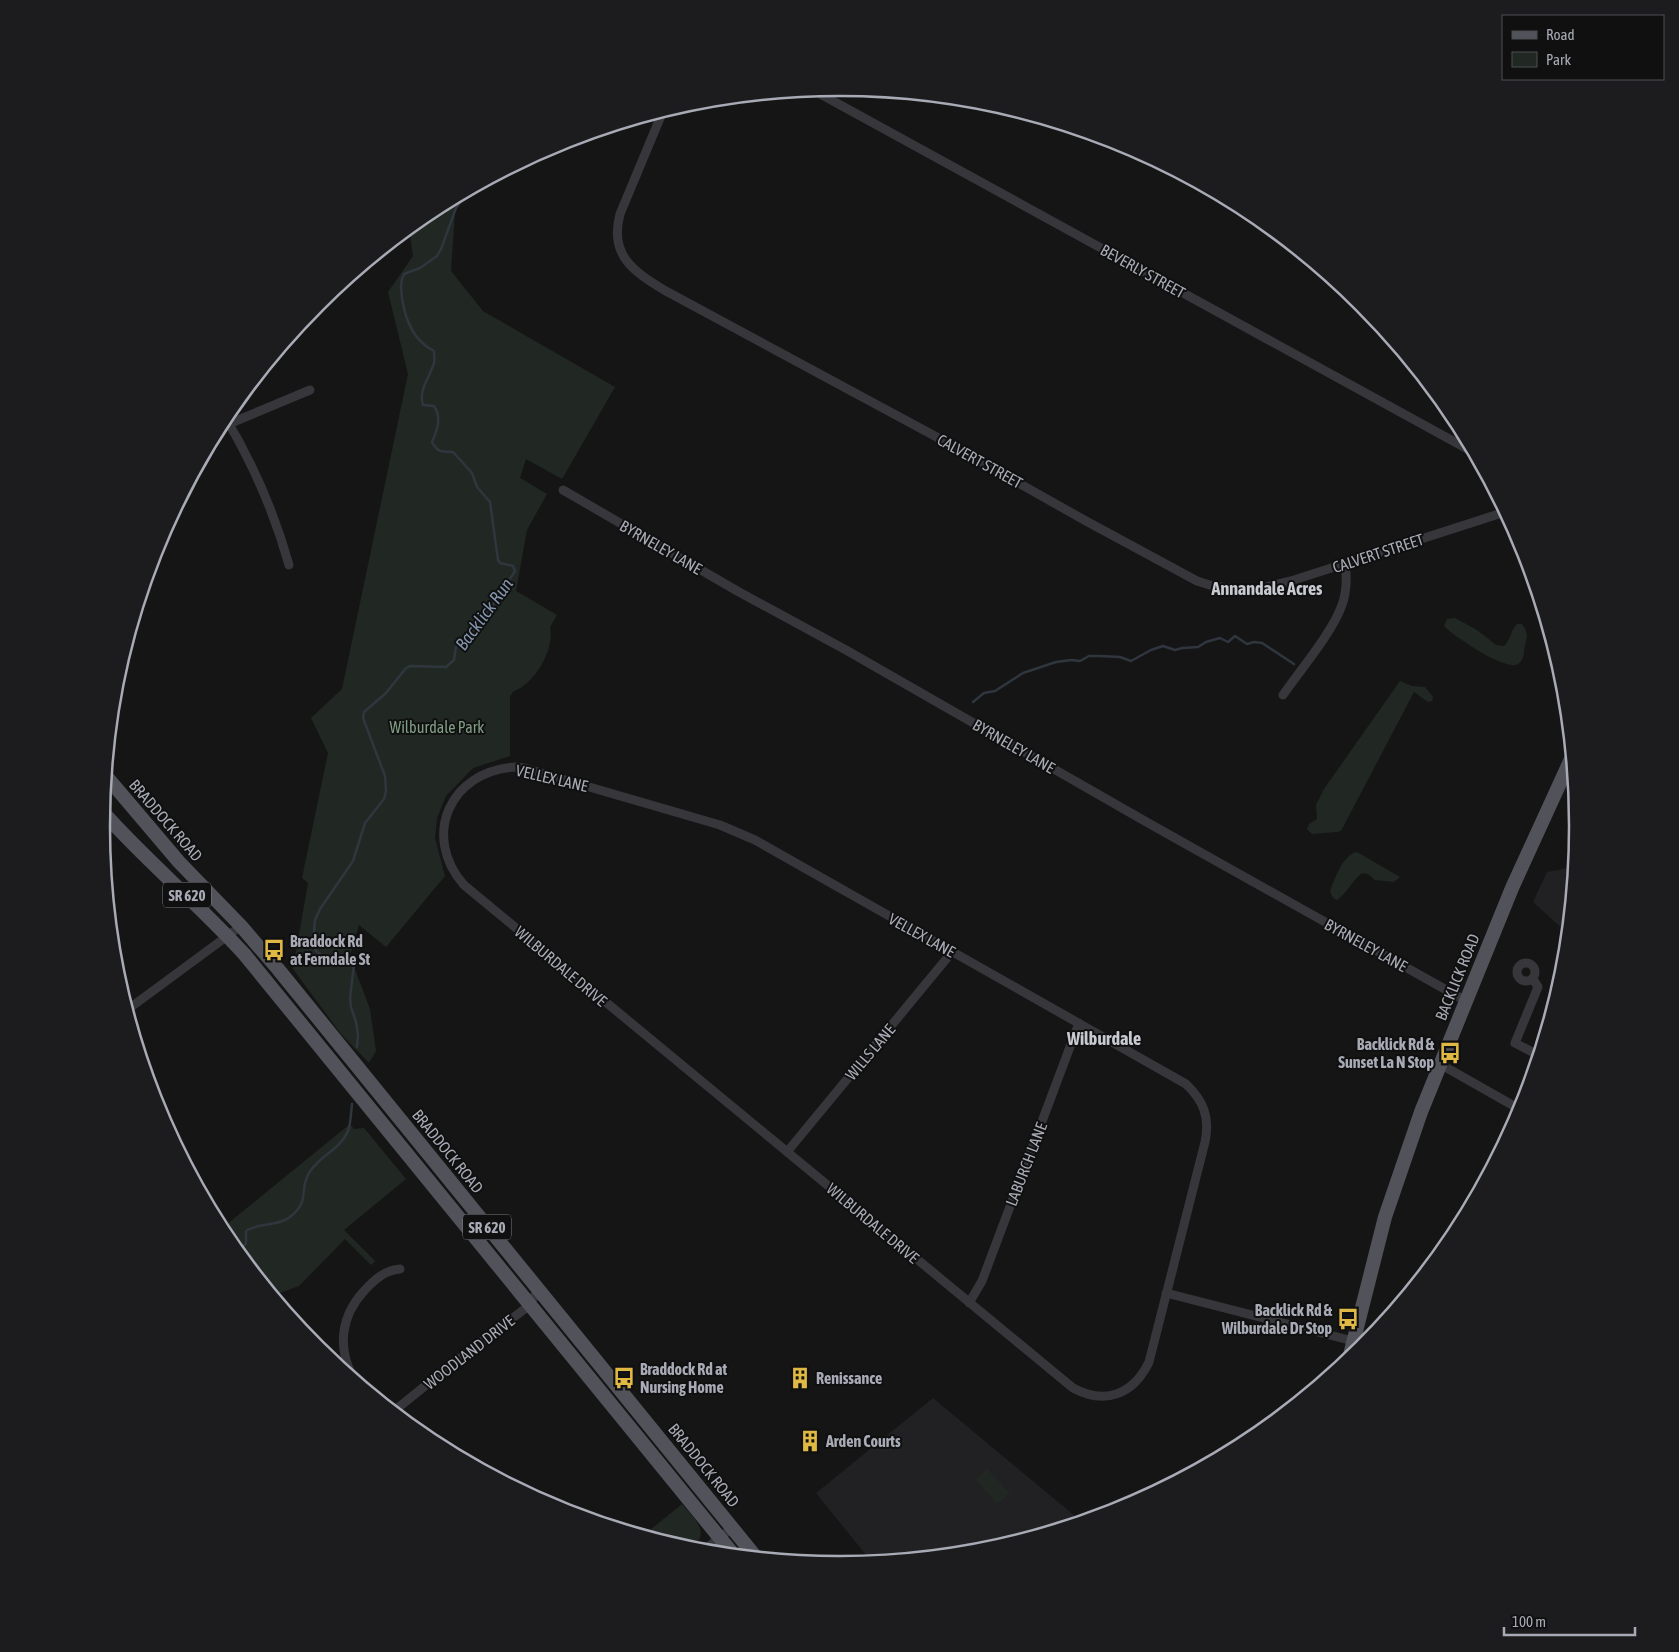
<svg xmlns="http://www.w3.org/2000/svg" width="1679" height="1652" viewBox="0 0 1679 1652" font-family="'Asap Condensed',sans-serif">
<rect width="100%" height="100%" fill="#151516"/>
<!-- built -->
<path fill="#212123" d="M1574,867L1567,933L1533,902L1547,872Z
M933,1398L1081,1521L983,1550L857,1563L866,1555L816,1493Z"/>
<!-- green -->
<path fill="#212823" d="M456,198L451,271L483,311L615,387L562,479L526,459L520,478L547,494L527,530L516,591L557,615L550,627C554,648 539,675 522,687C516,691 513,690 510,697V756L473,768L446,796L437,818L435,838L445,876L386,947L359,925L350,956L370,1009L376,1051L369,1063L341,1034L293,969L308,883L302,878L328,753L311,718L342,689L408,374L388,292L413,256L409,228L429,212Z
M1455,618L1477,630L1496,645L1504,646C1511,639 1511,630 1517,624H1522C1530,635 1526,638 1524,650C1524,655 1523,661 1518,664C1507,672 1453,636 1444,626L1447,619Z
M1400,681L1412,686L1425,687L1433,697L1432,701L1428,702L1414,692L1341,831L1337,832L1312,834L1307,829L1309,824L1317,819L1316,805L1324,789Z
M1357,852L1400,877L1394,882L1375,880L1368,874L1362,873C1352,881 1347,893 1337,900L1333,898L1330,891C1335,879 1342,855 1357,852Z
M350,1124L354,1129L364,1128L406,1179L344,1230L375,1261L371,1265L345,1239L299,1286L274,1295L225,1236L221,1229Z
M987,1469L1010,1493L997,1504L976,1479Z
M682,1504C694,1519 712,1532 691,1549L644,1535Z"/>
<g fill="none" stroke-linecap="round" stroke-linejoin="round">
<!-- stream -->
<path stroke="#2f363e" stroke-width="2.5" d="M973,702L984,693L995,691L1023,673L1056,662L1071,660L1080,661L1089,656H1099L1120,657L1131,661L1151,650L1163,646L1175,650L1182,648L1198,647L1206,642L1220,638L1228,642L1235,636L1247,644L1254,642L1262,643L1294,664
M357,1047L358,1035L356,1022L351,1007L350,998L354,964L349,962L334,965L316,951L313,943L315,920L320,909L353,861L365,823L384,799L386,791L385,776L363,718L364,712L386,693L406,668L410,666L446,667L454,660L456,647L473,630L481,618L489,611L515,571L513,566L500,563L498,560L490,502L477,487L472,473L453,452C442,452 437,452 432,442C437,431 442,418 434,406L423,405C418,390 430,377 434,363C435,359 434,355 434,351C414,341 405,319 402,298C401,289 400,281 404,274L420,268L437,256L441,249L456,208L470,190
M239,1253L246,1243V1231C259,1222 277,1227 290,1217C310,1202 299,1190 309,1173C319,1156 341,1149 348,1131C351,1123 351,1112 352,1104"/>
<!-- street -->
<path stroke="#36363b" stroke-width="9" d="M813,90L1473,452
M663,111L620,214C609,255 633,271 664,290L944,441L1086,521L1197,581L1213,586L1245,590L1262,588L1294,580L1505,512
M225,417C252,462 275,515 289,565
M219,428L310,390
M563,490L739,592L846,650L1150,824L1466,1001
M1283,695C1301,669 1332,633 1342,605C1347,591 1347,577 1345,563
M515,767L524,768L720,825L755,840L1186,1084C1204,1101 1210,1118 1205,1142L1149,1362C1133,1395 1105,1405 1073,1388L464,885C421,836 450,771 515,767Z
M1517 972a9 9 0 1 1 18 0a9 9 0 1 1-18 0Z
M1533,979L1538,987L1515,1043L1538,1055
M127,1010L241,926
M1440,1064L1521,1110
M787,1152L952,952
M1166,1293L1353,1341
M969,1303L982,1281L1079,1023
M353,1377C337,1347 341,1316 364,1291C374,1280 385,1270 400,1269
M394,1411L456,1361L530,1305L538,1289
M703,1551L732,1528"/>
<!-- primary -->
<path stroke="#52535a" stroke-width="14" d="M106,776L179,862L241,926L278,969L755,1556
M102,811C147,862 200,905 245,955L733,1554
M1349,1359L1385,1217L1421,1112L1512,888L1571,759"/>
</g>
<!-- icons -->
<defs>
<g id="bus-bare" transform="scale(1.725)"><path d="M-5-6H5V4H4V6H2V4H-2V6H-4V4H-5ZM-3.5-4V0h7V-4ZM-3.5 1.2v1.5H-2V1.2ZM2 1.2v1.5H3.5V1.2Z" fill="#dfb944" stroke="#101011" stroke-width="2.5" paint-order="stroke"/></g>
<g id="building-bare" transform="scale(1.725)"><path d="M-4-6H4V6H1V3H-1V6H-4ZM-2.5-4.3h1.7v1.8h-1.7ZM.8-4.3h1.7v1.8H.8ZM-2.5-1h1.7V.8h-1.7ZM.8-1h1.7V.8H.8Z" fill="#dfb944" stroke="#101011" stroke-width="2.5" paint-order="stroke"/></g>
</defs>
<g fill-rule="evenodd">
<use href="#bus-bare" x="274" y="950"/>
<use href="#bus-bare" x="1450" y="1053"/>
<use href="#bus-bare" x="1348" y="1319"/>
<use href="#bus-bare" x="624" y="1378"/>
<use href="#building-bare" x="800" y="1378"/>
<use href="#building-bare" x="810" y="1441"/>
</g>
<g text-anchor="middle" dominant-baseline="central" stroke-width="4" stroke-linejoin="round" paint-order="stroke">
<!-- shield labels -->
<g fill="#101011" stroke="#7a7c84" stroke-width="1">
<rect x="163" y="882.5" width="48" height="25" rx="4"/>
<rect x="463" y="1214.5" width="48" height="25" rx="4"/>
</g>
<g font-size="15" font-weight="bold" fill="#a8abb5">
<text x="187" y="895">SR 620</text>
<text x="487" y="1227">SR 620</text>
</g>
<!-- street labels -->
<g font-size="16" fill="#a8abb5" stroke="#101011">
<text transform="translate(1143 271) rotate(29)">BEVERLY STREET</text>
<text transform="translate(980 461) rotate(29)">CALVERT STREET</text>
<text transform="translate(661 547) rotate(30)">BYRNELEY LANE</text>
<text transform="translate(1378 553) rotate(-18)">CALVERT STREET</text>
<text transform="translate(1014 746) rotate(30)">BYRNELEY LANE</text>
<text transform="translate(552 778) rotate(13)">VELLEX LANE</text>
<text transform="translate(166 820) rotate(49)">BRADDOCK ROAD</text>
<text transform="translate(922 935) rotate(29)">VELLEX LANE</text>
<text transform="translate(1366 945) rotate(29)">BYRNELEY LANE</text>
<text transform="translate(561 966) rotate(40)">WILBURDALE DRIVE</text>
<text transform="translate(1457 977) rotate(-68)">BACKLICK ROAD</text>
<text transform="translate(870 1052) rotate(-50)">WILLS LANE</text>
<text transform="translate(448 1151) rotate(51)">BRADDOCK ROAD</text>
<text transform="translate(1026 1164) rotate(-69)">LABURCH LANE</text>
<text transform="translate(873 1223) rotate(40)">WILBURDALE DRIVE</text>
<text transform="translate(469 1352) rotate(-38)">WOODLAND DRIVE</text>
<text transform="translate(704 1465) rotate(51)">BRADDOCK ROAD</text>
</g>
<!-- park labels -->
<g font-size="16" fill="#819e85" stroke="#101011">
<text x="437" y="727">Wilburdale Park</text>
</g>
<!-- poi labels -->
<g font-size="16" font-weight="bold" fill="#a8abb5" stroke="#101011" text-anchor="start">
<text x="290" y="941">Braddock Rd<tspan x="290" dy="18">at Ferndale St</tspan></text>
<text x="1434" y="1044" text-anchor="end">Backlick Rd &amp;<tspan x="1434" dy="18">Sunset La N Stop</tspan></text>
<text x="1332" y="1310" text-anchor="end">Backlick Rd &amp;<tspan x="1332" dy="18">Wilburdale Dr Stop</tspan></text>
<text x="640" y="1369">Braddock Rd at<tspan x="640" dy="18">Nursing Home</tspan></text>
<text x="816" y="1378">Renissance</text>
<text x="826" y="1441">Arden Courts</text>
</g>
<!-- neighbourhood labels -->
<g font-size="18" font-weight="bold" fill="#c8cad2" stroke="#101011">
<text x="1267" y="588">Annandale Acres</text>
<text x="1104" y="1038">Wilburdale</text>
</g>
<!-- water labels -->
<g font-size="18" font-style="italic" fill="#8295ad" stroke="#101011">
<text transform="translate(484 614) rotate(-54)">Backlick Run</text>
</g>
</g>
<!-- crop -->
<path d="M0 0H1679V1652H0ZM839 96H840A729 729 0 0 1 1569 825V827A729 729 0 0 1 840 1556H839A729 729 0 0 1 110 827V825A729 729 0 0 1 839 96Z" fill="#1c1c1e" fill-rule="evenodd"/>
<path fill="none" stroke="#a8abb5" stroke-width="2.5" d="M839 96H840A729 729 0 0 1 1569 825V827A729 729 0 0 1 840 1556H839A729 729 0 0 1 110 827V825A729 729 0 0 1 839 96Z"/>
<!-- legend -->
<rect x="1502" y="15" width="162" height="65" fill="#101011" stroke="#4d4e53"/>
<rect x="1512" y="31" width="25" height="8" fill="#52535a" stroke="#4d4e53"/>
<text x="1546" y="40" font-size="15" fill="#a8abb5">Road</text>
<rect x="1512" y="52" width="25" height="15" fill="#212823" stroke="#4d4e53"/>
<text x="1546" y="65" font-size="15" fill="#a8abb5">Park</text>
<!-- scale -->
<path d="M1504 1627v8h131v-8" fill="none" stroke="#a8abb5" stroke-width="2.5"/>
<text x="1512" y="1627" font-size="15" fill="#a8abb5" stroke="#101011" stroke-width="4" paint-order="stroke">100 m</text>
</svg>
